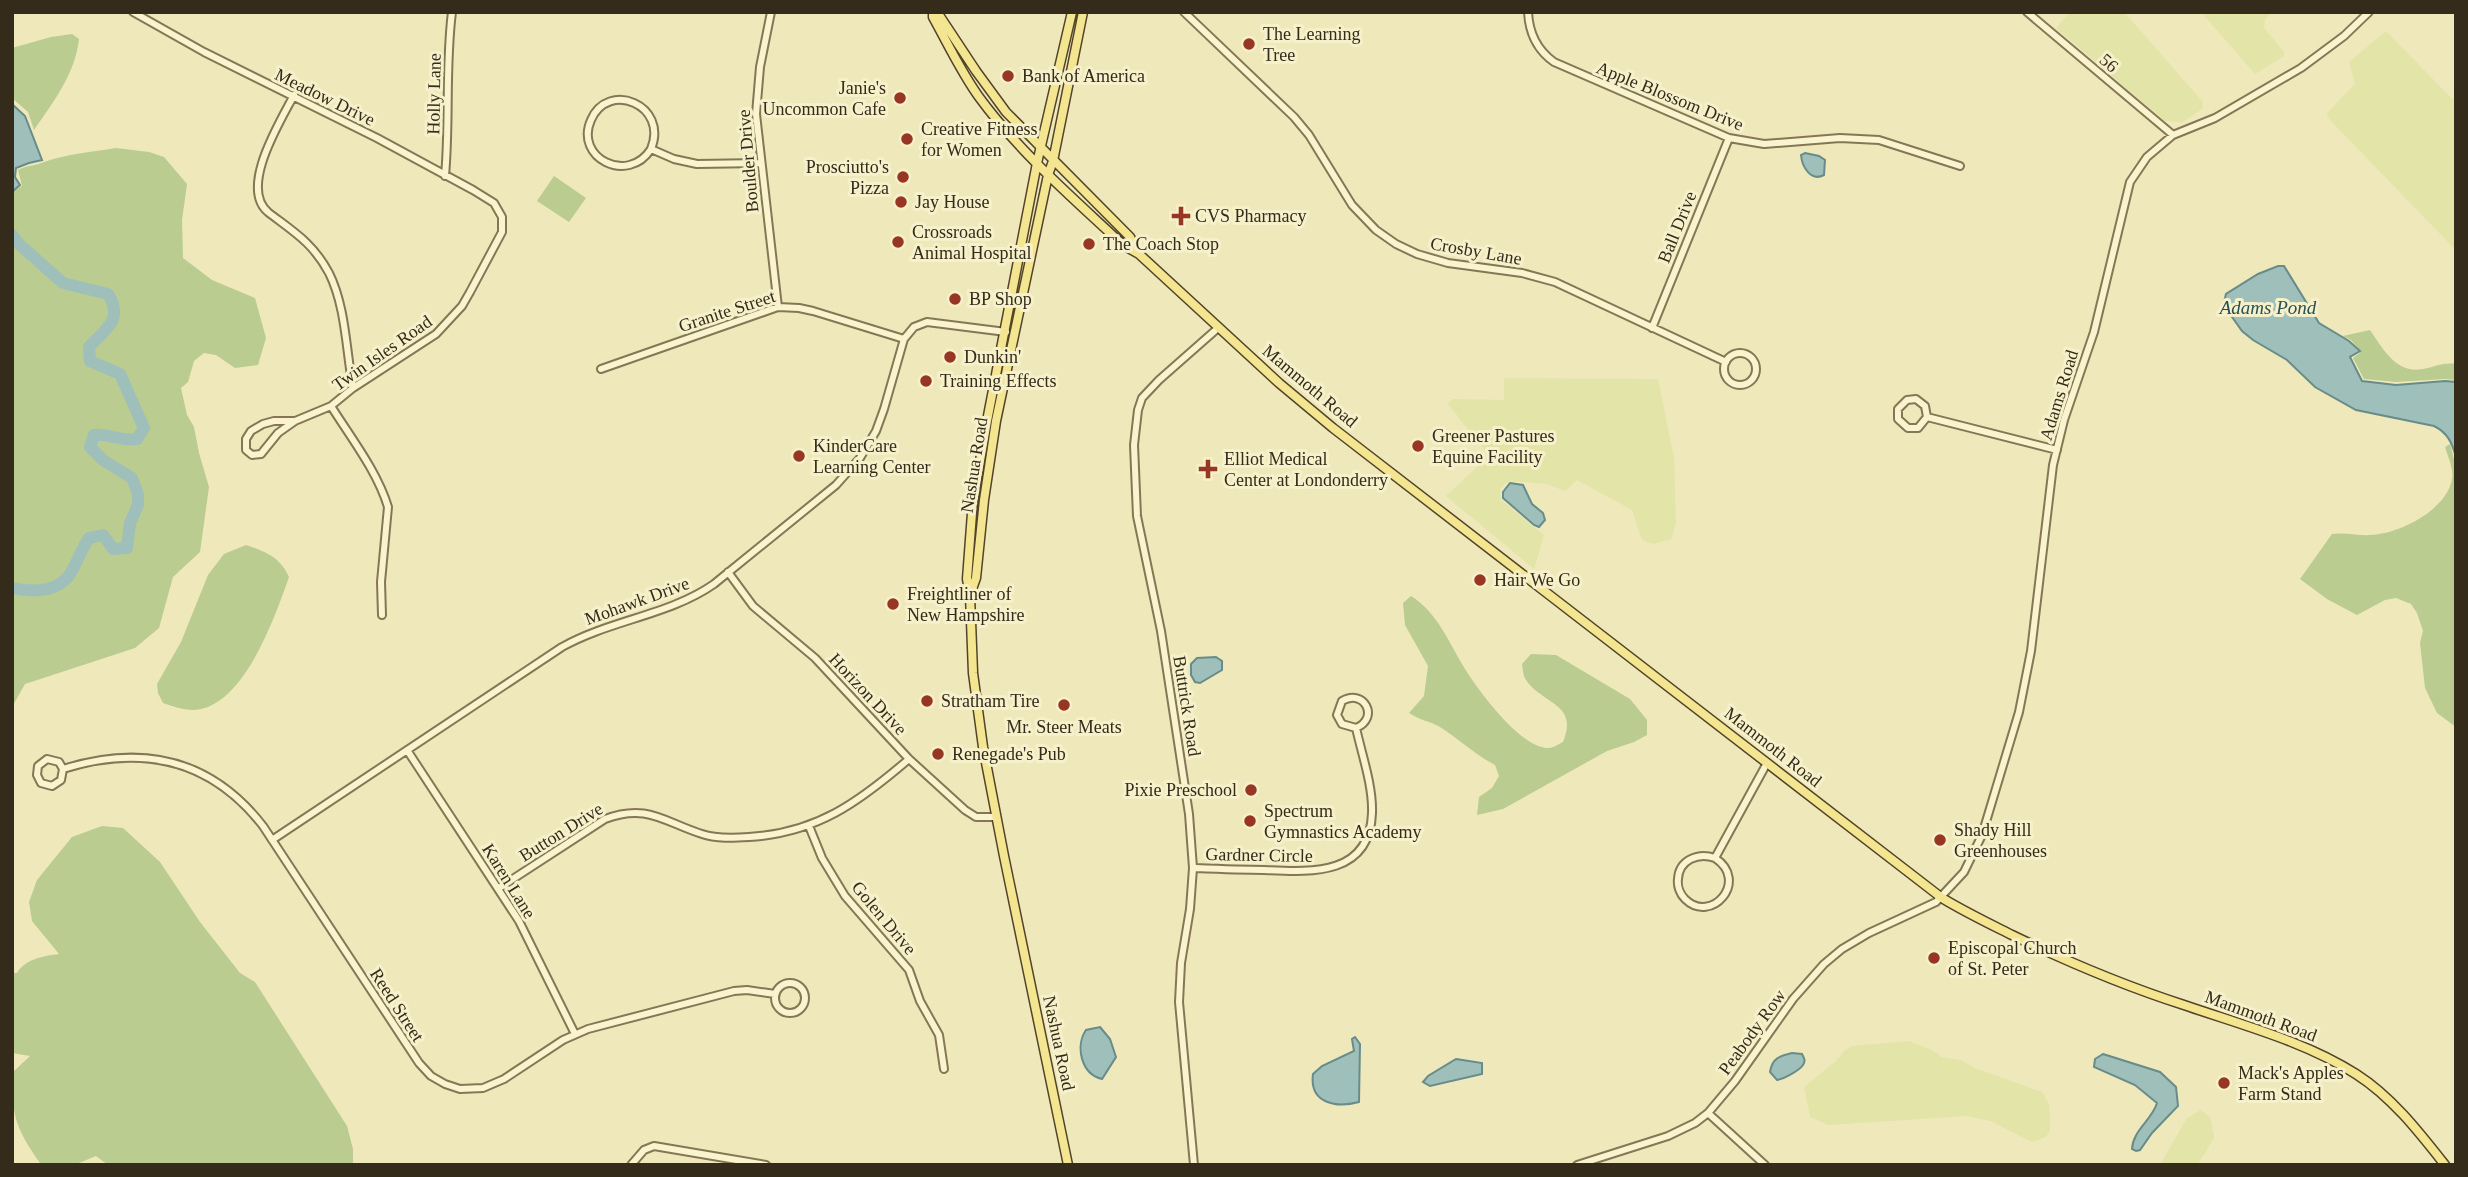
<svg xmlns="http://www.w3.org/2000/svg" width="2468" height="1177" viewBox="0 0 2468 1177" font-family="'Times New Roman',serif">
<rect width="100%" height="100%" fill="#eee8bb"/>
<!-- farmland -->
<path fill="#e3e4a8" d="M2070,12H2124L2203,102L2202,109L2183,122L2165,121L2056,28Z
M2201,12H2271L2265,20L2264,28L2284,52V56L2255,74Z
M2386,31L2456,103V247H2453L2448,242L2329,119L2327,113L2355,84L2349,62Z
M1504,378L1658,379L1674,458L1676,523L1671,539L1653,544L1642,540L1632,510L1577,480L1565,491L1547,484L1511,481L1504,484L1500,490L1501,500L1544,535L1534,569L1446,496L1489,456L1448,404L1453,399L1504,400Z
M1909,1041L1932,1050L1942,1057L1960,1060L1975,1068L2042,1092L2049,1104L2050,1119V1130L2046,1137L2032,1142L1991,1121L1966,1116L1828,1125L1810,1117L1804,1087L1836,1061L1844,1051L1852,1046Z
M2201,1110L2210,1117L2214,1137L2206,1152L2197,1165H2160L2187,1118Z"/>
<!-- green -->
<path fill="#bacc8f" d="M72,34L79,39C75,74 54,101 34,130L28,112L12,98V48L51,37Z
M116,148L149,152L164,157L187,184L182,220L183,258L212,280L255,298L266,338L258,365L235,368L216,355L204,353L194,361L188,382L181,388L187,415L194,427L199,453L209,487L200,552L173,577L159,628L135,648L25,684L12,707V192L22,186L18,170C27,165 35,166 44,162C67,154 92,152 116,148Z
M554,176L586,198L569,222L537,201Z
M2370,330C2383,349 2396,374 2423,369C2435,367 2444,362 2456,364V380L2445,379L2396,382L2364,379L2353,358L2361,352L2351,340L2343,336Z
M2450,444L2456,467V727L2437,713L2425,688L2420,643L2423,631L2417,613L2411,604L2396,598L2385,600L2357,615L2327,599L2300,579L2332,534C2345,532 2358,536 2371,535C2399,534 2447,510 2452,479C2454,469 2448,457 2445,447Z
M246,545C266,552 280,557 289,577C275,617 246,699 201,709C188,712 175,707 163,703L158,693L157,684L181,642L208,575L224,554Z
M1411,596C1438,613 1449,643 1465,669C1478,690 1521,749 1549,748C1553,748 1559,744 1563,742C1579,703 1543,705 1526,680C1523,676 1523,669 1522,664L1531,654L1556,655L1630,699L1647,720V735L1634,742L1607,751L1503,809L1477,815L1479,797L1492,788L1499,776L1495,765C1474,754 1459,739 1440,727C1430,721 1419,720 1409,713L1424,696L1428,666L1405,625L1403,603Z
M102,826L123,828L160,862L200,922L240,973L255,982L347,1126L353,1149V1165H108L96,1156L74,1165L40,1163C15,1127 12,1116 12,1073L30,1056L12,1053V973H17C25,959 44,956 59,954L32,921L29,902L37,880L72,837Z"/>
<!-- water -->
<path fill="#9fbfbb" stroke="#678c89" stroke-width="2" d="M12,104L25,116L42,160L29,163L16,168L15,177L20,185L13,191Z
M1805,153L1819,156L1825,160L1824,175C1811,182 1802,167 1801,155Z
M2278,266H2284L2319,323L2349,341L2360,351L2350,357L2362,381L2396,385L2445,381L2456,382V457C2452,443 2448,433 2434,426L2356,410L2315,387L2287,360L2253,340L2242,331L2232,317L2222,311L2226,294L2258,274Z
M1510,483L1523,485L1532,504L1543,513L1545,520L1539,527L1534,525L1503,498V492Z
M1216,657L1222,661V670L1200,683L1195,682L1191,675V664L1197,658Z
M1100,1027L1110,1039L1116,1057L1102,1079C1081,1074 1075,1046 1086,1030Z
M1355,1037L1360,1044L1359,1102C1337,1108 1309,1104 1313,1074L1322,1066L1354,1051L1352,1039Z
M1792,1053L1802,1054C1804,1058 1806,1061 1803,1065C1799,1071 1783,1079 1777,1080L1770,1072C1772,1058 1780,1056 1792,1053Z
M2103,1054L2160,1072L2176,1087L2178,1106L2152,1133L2140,1150L2136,1151L2132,1149C2133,1130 2152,1120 2157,1103L2135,1085L2094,1067L2095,1059Z
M1456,1059L1482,1063V1074L1430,1086L1423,1082L1428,1076Z"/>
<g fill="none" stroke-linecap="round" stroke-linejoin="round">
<!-- river -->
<path stroke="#9fbfbb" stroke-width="12" d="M12,235L20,245L63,283L108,294C124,320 106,328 89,347L90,361L120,374L144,428L137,439C119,442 112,433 94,435L90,447L103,460L132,478L138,494V505L130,523L127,548L113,549L103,535L89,538C81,550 77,563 70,574C57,593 31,592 12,588"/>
<!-- minor casing -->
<g stroke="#857755" stroke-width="10">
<path id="minor" d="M133,12L204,52L377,138L473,190L494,203L502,217V232L470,292L462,306L436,334L353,388L331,406L295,421H274L263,424L251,431L246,439V450L252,455L261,454L278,433L295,421
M771,12L760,67L756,114L778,307
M1184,12L1294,117L1309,135L1352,205L1376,230L1396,244L1417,254L1448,263L1522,273L1555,282L1726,362
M1528,12C1529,33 1537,50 1554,62L1729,138L1764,144L1840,138L1879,140L1960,166
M2027,12L2173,135
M294,95C280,122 238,189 269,213C294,232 313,243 329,273C346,307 346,351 353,388
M651,149C628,185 574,158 591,120C608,80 669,105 651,149L674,159L697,164L761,163
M445,176C450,122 445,67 452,12
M1652,328L1729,138
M1724 369a16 16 0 1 1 32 0a16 16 0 1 1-32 0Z
M601,369L778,307L799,308L813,311L904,339
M331,406C351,438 377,471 388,507L381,582L382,615
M1927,417L1918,428H1908L1898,419V409L1907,400L1916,399L1925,406L1927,417L2057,450
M728,572L753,606L815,658L909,759L965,810L976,817H996
M407,750L519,921L575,1034
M63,769L59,762L47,759L38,766L37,775L41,783L52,786L61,780L63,769C143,744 211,759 263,826L419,1063L431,1076L445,1084L460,1089L483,1088L504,1079L563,1040L588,1029L734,991L747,990L775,994
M809,826L822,858L845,896L909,970L920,1001L939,1035L944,1069
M272,840L562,647C610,620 670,615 714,584L836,485L860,458L876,431L884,409L904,339L914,327L927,322L1006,332
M1715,858C1750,881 1711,925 1685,899C1680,894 1677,886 1678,879C1679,860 1698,852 1715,858L1767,763
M1193,868C1217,869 1240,870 1264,870C1309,872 1370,877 1372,813C1373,786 1362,755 1356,728C1380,718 1364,688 1342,701L1337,715L1342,724L1356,728
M499,888L605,819C647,803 664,822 702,834C716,839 734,838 749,837C817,833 859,802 909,759
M775 998a15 15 0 1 1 30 0a15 15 0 1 1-30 0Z
M1708,1113L1765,1165
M631,1165L644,1150L654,1146L766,1165
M1194,1165L1179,1002L1181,963L1190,909L1193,868L1189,814L1161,631L1137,516L1134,445L1138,410L1142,398L1159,380L1218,328
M1577,1165L1668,1136L1695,1123L1708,1113L1735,1081L1793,999L1824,964L1842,949L1869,933L1936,902L1964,872L1982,835L2019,712L2031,651L2053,465L2064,420L2094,332L2130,182L2147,157L2173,135L2215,118L2301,68L2344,36L2369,12"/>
</g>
<!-- major casing -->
<g stroke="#52442a" stroke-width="11">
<path id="major" d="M933,12V17C948,44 961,72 979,97C1020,153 1073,198 1123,245L1139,254L1279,383L1333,428L1942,898C1965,912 1988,923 2012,935C2068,962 2125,986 2184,1005C2242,1025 2304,1041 2356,1074C2392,1097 2419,1132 2445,1165
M937,12L976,71L1006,112L1130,237L1139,254
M971,592L976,578L984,500L996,421L1048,175L1053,161L1083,12
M1068,1165L1004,856L983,747L973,673L970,595L967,579L973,500L987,421L1037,163L1072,12"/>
</g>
<!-- minor -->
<use href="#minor" stroke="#f9f4ce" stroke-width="6"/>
<!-- major -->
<use href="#major" stroke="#f4e690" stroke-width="8"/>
</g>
<!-- markers -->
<g fill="#963623" stroke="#f6f1ca" stroke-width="2.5">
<circle cx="1249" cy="44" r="7"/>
<circle cx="1008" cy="76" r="7"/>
<circle cx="900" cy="98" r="7"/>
<circle cx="907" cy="139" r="7"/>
<circle cx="903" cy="177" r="7"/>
<circle cx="901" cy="202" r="7"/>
<path d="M1177.5 205.5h7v7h7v7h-7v7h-7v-7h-7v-7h7z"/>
<circle cx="898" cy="242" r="7"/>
<circle cx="1089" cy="244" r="7"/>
<circle cx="955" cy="299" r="7"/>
<circle cx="950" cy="357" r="7"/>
<circle cx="926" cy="381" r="7"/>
<circle cx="1418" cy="446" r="7"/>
<circle cx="799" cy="456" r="7"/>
<path d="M1204.5 458.5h7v7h7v7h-7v7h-7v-7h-7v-7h7z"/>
<circle cx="1480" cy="580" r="7"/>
<circle cx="893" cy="604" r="7"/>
<circle cx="927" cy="701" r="7"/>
<circle cx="1064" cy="705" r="7"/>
<circle cx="938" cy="754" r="7"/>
<circle cx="1251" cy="790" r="7"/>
<circle cx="1250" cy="821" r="7"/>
<circle cx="1940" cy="840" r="7"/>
<circle cx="1934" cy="958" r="7"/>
<circle cx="2224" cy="1083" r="7"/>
</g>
<g text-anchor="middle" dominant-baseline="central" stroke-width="6" stroke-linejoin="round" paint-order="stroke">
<!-- poi labels -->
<g font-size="18" fill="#342b1a" stroke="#f6f1ca" text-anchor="start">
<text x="1263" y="34">The Learning<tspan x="1263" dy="21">Tree</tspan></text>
<text x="1022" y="76">Bank of America</text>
<text x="886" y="88" text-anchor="end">Janie's<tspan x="886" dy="21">Uncommon Cafe</tspan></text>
<text x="921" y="129">Creative Fitness<tspan x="921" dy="21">for Women</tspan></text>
<text x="889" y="167" text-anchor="end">Prosciutto's<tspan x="889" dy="21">Pizza</tspan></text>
<text x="915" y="202">Jay House</text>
<text x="1195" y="216">CVS Pharmacy</text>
<text x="912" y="232">Crossroads<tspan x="912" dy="21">Animal Hospital</tspan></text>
<text x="1103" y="244">The Coach Stop</text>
<text x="969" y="299">BP Shop</text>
<text x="964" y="357">Dunkin'</text>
<text x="940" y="381">Training Effects</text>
<text x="1432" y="436">Greener Pastures<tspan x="1432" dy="21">Equine Facility</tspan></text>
<text x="813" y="446">KinderCare<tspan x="813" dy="21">Learning Center</tspan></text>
<text x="1224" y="459">Elliot Medical<tspan x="1224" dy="21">Center at Londonderry</tspan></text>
<text x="1494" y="580">Hair We Go</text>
<text x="907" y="594">Freightliner of<tspan x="907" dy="21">New Hampshire</tspan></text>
<text x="941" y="701">Stratham Tire</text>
<text x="1064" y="727" text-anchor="middle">Mr. Steer Meats</text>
<text x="952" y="754">Renegade's Pub</text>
<text x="1237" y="790" text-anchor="end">Pixie Preschool</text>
<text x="1264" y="811">Spectrum<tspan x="1264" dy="21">Gymnastics Academy</tspan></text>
<text x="1954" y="830">Shady Hill<tspan x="1954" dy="21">Greenhouses</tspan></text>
<text x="1948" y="948">Episcopal Church<tspan x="1948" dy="21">of St. Peter</tspan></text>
<text x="2238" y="1073">Mack's Apples<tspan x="2238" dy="21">Farm Stand</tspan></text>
</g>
<!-- street labels -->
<g font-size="18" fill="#342b1a" stroke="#f6f1ca">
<text transform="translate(2109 63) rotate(41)">56</text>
<text transform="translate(434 94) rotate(-89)">Holly Lane</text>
<text transform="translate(1670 96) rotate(22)">Apple Blossom Drive</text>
<text transform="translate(325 97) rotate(26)">Meadow Drive</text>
<text transform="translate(748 161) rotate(-95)">Boulder Drive</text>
<text transform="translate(1677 227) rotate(-68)">Ball Drive</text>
<text transform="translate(1476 251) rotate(10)">Crosby Lane</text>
<text transform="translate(727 311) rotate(-18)">Granite Street</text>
<text transform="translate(382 353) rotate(-35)">Twin Isles Road</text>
<text transform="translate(1310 386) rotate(40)">Mammoth Road</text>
<text transform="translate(2059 395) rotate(-73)">Adams Road</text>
<text transform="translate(974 465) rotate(-81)">Nashua Road</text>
<text transform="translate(637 601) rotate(-20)">Mohawk Drive</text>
<text transform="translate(868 694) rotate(47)">Horizon Drive</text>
<text transform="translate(1187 706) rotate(81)">Buttrick Road</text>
<text transform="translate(1773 747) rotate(38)">Mammoth Road</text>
<text transform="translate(561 832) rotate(-32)">Button Drive</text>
<text transform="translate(1259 855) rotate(1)">Gardner Circle</text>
<text transform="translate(509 881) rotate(58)">Karen Lane</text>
<text transform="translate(884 918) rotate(50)">Golen Drive</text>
<text transform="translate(397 1005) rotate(57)">Reed Street</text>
<text transform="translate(2261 1016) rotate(20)">Mammoth Road</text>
<text transform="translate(1752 1032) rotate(-54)">Peabody Row</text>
<text transform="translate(1059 1043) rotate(78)">Nashua Road</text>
</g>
<!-- water labels -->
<g font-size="19" font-style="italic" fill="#295054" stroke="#f6f1ca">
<text x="2268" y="307">Adams Pond</text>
</g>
</g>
<!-- border -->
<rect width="2468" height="1177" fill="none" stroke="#342b1a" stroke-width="28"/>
</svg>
